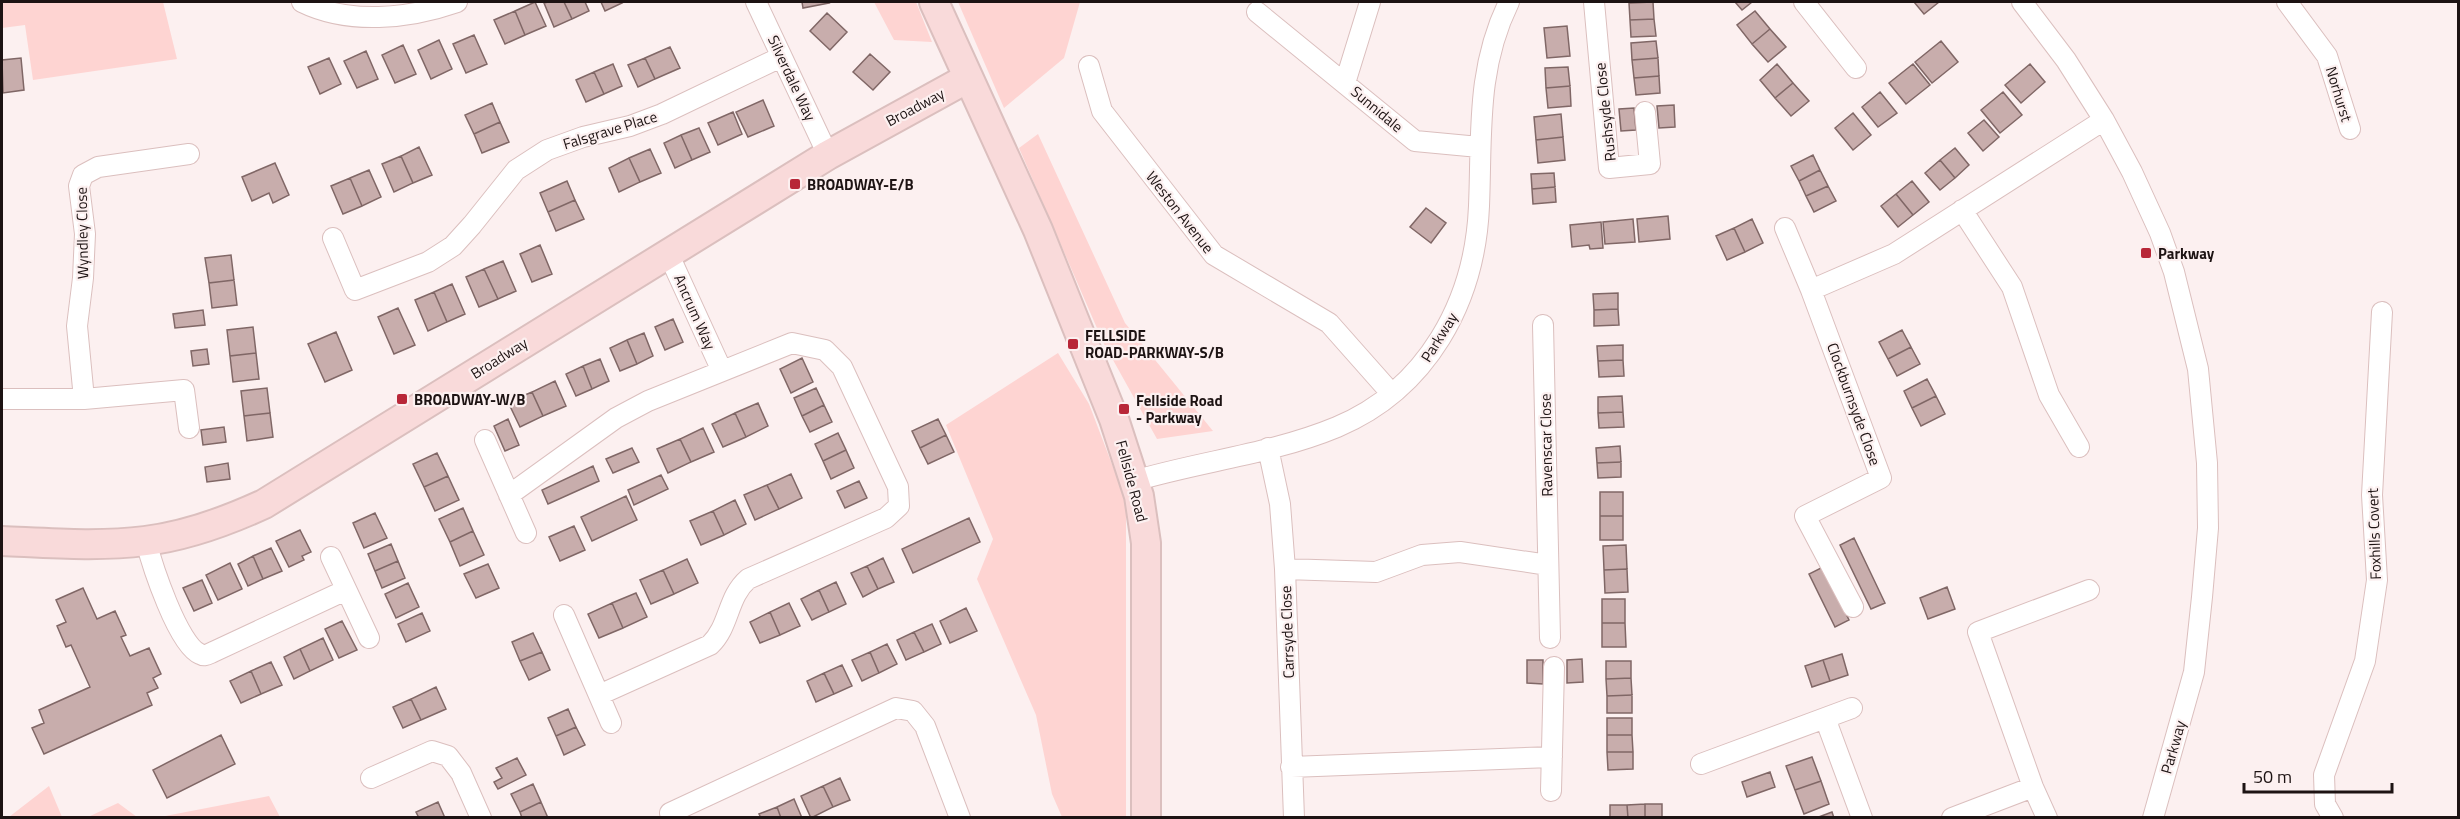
<svg xmlns="http://www.w3.org/2000/svg" width="2460" height="819" viewBox="0 0 2460 819" font-family="'Titillium Web',sans-serif">
<rect width="100%" height="100%" fill="#fcf0f0"/>
<!-- green -->
<path fill="#fed4d2" d="M2,2H163L177,59L33,80L25,25L2,28Z
M874,2H916L932,42L894,40Z
M958,2H1080L1064,58L1004,108Z
M1038,134L1125,323L1213,431L1157,439L1103,342L1019,148Z
M1058,353L1089,404L1126,501V817H1062L1052,794L1036,715L977,579L993,539L946,425Z
M49,786L62,817H9Z
M269,796L280,817H160Z
M118,803L137,817H88Z"/>
<!-- building -->
<path fill="#c8adac" stroke="#806766" stroke-width="1.5" d="M535,2L546,26L525,35L515,11Z
M548,2H564L572,19L554,27L544,3Z
M564,2H585L589,11L572,19Z
M601,2H621L622,3L605,11Z
M802,2H828L829,3L803,8Z
M1653,2L1654,19L1630,20L1629,3Z
M1735,2H1752L1742,10Z
M1914,2H1939L1924,14Z
M515,11L525,35L505,44L494,20Z
M1755,11L1770,29L1752,44L1737,25Z
M827,13L847,32L830,50L810,31Z
M1654,19L1656,36L1631,37L1630,20Z
M1567,26L1570,56L1547,58L1544,28Z
M1770,29L1786,47L1768,62L1752,44Z
M474,35L487,64L466,73L453,44Z
M439,40L452,69L431,79L418,50Z
M1656,41L1658,58L1632,60L1631,43Z
M1941,41L1958,62L1932,83L1915,62Z
M403,45L416,74L395,83L382,55Z
M670,47L680,68L655,79L645,58Z
M366,51L378,79L357,88L344,61Z
M870,54L890,72L873,90L853,72Z
M21,58L24,90L3,93L2,60Z
M329,58L341,84L320,94L308,67Z
M645,58L655,79L638,87L628,65Z
M1658,58L1659,76L1634,78L1632,60Z
M613,64L622,86L604,94L594,72Z
M1777,64L1793,83L1775,98L1760,80Z
M1913,64L1930,85L1906,104L1889,83Z
M2030,64L2045,82L2021,103L2005,85Z
M1568,67L1570,86L1546,88L1545,68Z
M594,72L604,94L586,102L576,80Z
M1659,76L1660,93L1636,95L1634,78Z
M1793,83L1809,101L1791,116L1775,98Z
M1570,86L1571,106L1548,108L1546,88Z
M1880,92L1897,113L1878,127L1862,107Z
M2003,92L2022,115L2000,133L1981,110Z
M763,100L774,126L748,137L736,112Z
M492,103L500,122L474,134L465,115Z
M1674,105L1675,127L1659,128L1657,106Z
M1634,108L1636,130L1621,131L1619,109Z
M733,112L742,134L718,145L708,123Z
M1853,113L1871,135L1853,150L1835,128Z
M1561,114L1563,137L1536,140L1534,117Z
M1984,120L1999,137L1983,151L1968,133Z
M500,122L509,142L482,153L474,134Z
M699,128L710,152L692,160L681,135Z
M681,135L692,160L675,168L664,143Z
M1563,137L1565,160L1538,163L1536,140Z
M419,147L432,175L413,183L401,156Z
M1955,148L1969,165L1955,178L1940,160Z
M650,149L661,173L640,182L629,158Z
M1813,155L1820,170L1799,181L1791,166Z
M401,156L413,183L394,192L382,164Z
M629,158L640,182L619,192L609,168Z
M1940,160L1955,178L1940,190L1925,173Z
M275,163L289,195L273,203L269,193L252,201L242,177Z
M369,170L381,197L362,206L350,178Z
M1820,170L1828,186L1806,196L1799,181Z
M1554,173L1555,187L1532,189L1531,174Z
M350,178L362,206L343,214L331,186Z
M567,181L575,200L548,212L540,193Z
M1912,181L1929,202L1913,215L1896,194Z
M1828,186L1836,201L1814,212L1806,196Z
M1555,187L1556,202L1533,204L1532,189Z
M1896,194L1913,215L1898,227L1881,206Z
M575,200L584,219L556,231L548,212Z
M1426,208L1446,223L1431,243L1410,227Z
M1668,216L1670,239L1639,242L1637,219Z
M1633,219L1635,242L1605,244L1603,222Z
M1752,219L1763,243L1745,252L1734,228Z
M1601,222L1603,248L1590,249L1589,245L1572,247L1570,225Z
M1734,228L1745,252L1727,260L1716,236Z
M540,245L552,274L532,282L520,254Z
M231,255L234,280L209,283L205,258Z
M503,261L516,291L498,299L484,269Z
M484,269L498,299L479,307L466,277Z
M234,280L237,305L212,308L209,283Z
M452,284L465,314L447,322L434,292Z
M434,292L447,322L428,331L415,300Z
M1618,293V309L1594,310L1593,294Z
M398,308L415,345L394,354L378,317Z
M1618,309L1619,325L1594,326V310Z
M203,310L205,325L175,328L173,314Z
M673,319L683,342L665,350L655,327Z
M253,327L256,353L230,356L227,330Z
M1902,330L1911,347L1888,359L1879,342Z
M336,332L352,370L325,382L308,344Z
M644,333L653,356L637,364L627,340Z
M627,340L637,364L620,371L610,348Z
M1623,345V360L1598,361L1597,346Z
M1911,347L1920,364L1897,376L1888,359Z
M207,349L209,364L193,366L191,351Z
M256,353L259,379L233,382L230,356Z
M802,358L813,382L791,393L780,369Z
M600,359L609,381L592,389L583,366Z
M1623,360L1624,376L1599,377L1598,361Z
M583,366L592,389L576,396L566,374Z
M1927,379L1936,396L1912,408L1904,391Z
M555,381L566,406L543,416L532,392Z
M267,388L270,413L244,416L241,391Z
M816,388L824,405L802,416L794,398Z
M532,392L543,416L520,427L508,402Z
M1622,396L1623,412L1598,413V397Z
M1936,396L1945,414L1921,426L1912,408Z
M758,403L768,426L746,437L735,413Z
M824,405L832,422L810,432L802,416Z
M1623,412L1624,427L1599,428L1598,413Z
M270,413L273,437L247,441L244,416Z
M735,413L746,437L723,447L712,424Z
M508,419L519,445L505,451L494,426Z
M938,419L946,435L920,448L912,431Z
M224,427L226,442L203,445L201,430Z
M703,428L714,452L691,462L680,439Z
M838,433L846,450L823,461L815,444Z
M946,435L954,452L928,464L920,448Z
M680,439L691,462L668,473L657,449Z
M1620,446L1621,462L1597,463L1596,448Z
M632,448L639,462L613,473L606,459Z
M846,450L854,468L831,479L823,461Z
M437,453L448,476L424,487L413,464Z
M1621,462V477L1598,478L1597,463Z
M228,463L230,479L207,482L205,467Z
M593,466L599,481L548,504L542,490Z
M791,474L802,498L779,509L767,485Z
M661,475L668,489L634,505L628,490Z
M448,476L459,500L435,511L424,487Z
M859,481L867,498L845,508L837,491Z
M767,485L779,509L755,520L744,495Z
M1600,492H1623V516H1600Z
M626,496L637,520L592,541L581,517Z
M735,500L746,524L724,535L713,511Z
M463,508L473,531L450,542L439,519Z
M713,511L724,535L701,545L690,521Z
M375,513L387,538L364,548L353,523Z
M1600,516H1623V540H1600Z
M969,518L980,542L913,573L902,549Z
M574,526L585,550L560,561L549,537Z
M300,530L311,552L302,556L304,560L289,567L276,541Z
M473,531L484,555L460,566L450,542Z
M1854,538L1885,603L1871,609L1840,545Z
M391,544L398,561L375,571L368,554Z
M1626,545L1627,569L1604,570L1603,546Z
M271,548L282,571L263,579L253,556Z
M253,556L263,579L248,586L238,564Z
M883,558L894,582L878,589L867,566Z
M687,559L698,583L674,594L663,570Z
M398,561L405,578L382,588L375,571Z
M230,563L242,589L218,600L206,575Z
M488,564L499,588L476,598L464,574Z
M867,566L878,589L863,597L851,573Z
M1823,567L1849,620L1835,627L1809,574Z
M1627,569L1628,592L1605,593L1604,570Z
M663,570L674,594L651,604L640,580Z
M202,580L212,603L194,611L183,588Z
M836,582L846,604L829,612L819,590Z
M408,583L419,607L396,618L385,594Z
M1947,587L1955,609L1928,619L1920,598Z
M83,588L97,619L115,611L126,635L121,637L130,656L149,648L161,674L153,678L158,688L147,693L152,705L44,754L32,728L44,723L39,710L90,687L71,645L66,647L57,626L66,622L56,600Z
M819,590L829,612L812,620L801,599Z
M636,593L647,617L623,628L612,603Z
M1602,599H1625V623H1602Z
M612,603L623,628L599,638L588,614Z
M789,603L800,626L780,635L770,612Z
M966,608L977,631L950,643L940,621Z
M770,612L780,635L760,643L750,622Z
M422,613L430,631L406,642L398,624Z
M342,621L357,650L339,658L325,629Z
M1602,623H1625L1626,647H1602Z
M932,624L941,644L924,652L914,632Z
M914,632L924,652L906,660L897,640Z
M533,633L542,652L520,661L512,642Z
M323,638L333,660L310,671L300,649Z
M887,644L897,664L879,673L870,652Z
M300,649L310,671L294,679L284,657Z
M542,652L550,670L529,680L520,661Z
M870,652L879,673L862,681L852,660Z
M1842,654L1848,675L1830,681L1823,660Z
M1582,659L1583,682L1567,683V660Z
M1527,660H1543V684L1527,683Z
M1823,660L1830,681L1812,687L1805,666Z
M1606,661H1631V678L1606,679Z
M271,662L282,685L261,694L251,671Z
M842,665L852,686L834,694L824,673Z
M251,671L261,694L241,703L230,681Z
M824,673L834,694L816,702L807,681Z
M1631,678L1632,695L1607,696L1606,679Z
M436,687L446,709L421,720L411,699Z
M1632,695V713H1607V696Z
M411,699L421,720L403,728L393,707Z
M568,709L576,727L556,736L548,718Z
M1607,718H1632V735H1607Z
M576,727L585,745L564,755L556,736Z
M221,735L235,764L167,798L153,770Z
M1607,735H1632L1633,752H1607Z
M1607,752H1633V769L1608,770Z
M1812,757L1821,781L1795,790L1786,766Z
M517,758L526,775L498,789L494,782L502,778L496,768Z
M1770,772L1775,787L1747,797L1742,782Z
M840,778L850,800L833,807L823,786Z
M1821,781L1829,804L1804,814L1795,790Z
M533,784L541,802L520,812L511,794Z
M823,786L833,807L811,818L801,796Z
M794,799L802,818H781L777,807Z
M438,802L445,818H419L416,812Z
M541,802L548,818H522L520,812Z
M1645,804H1662V818H1645Z
M1645,804V818H1628L1627,805Z
M1610,805H1627L1628,818H1610Z
M777,807L781,818H761L759,814Z
M1832,812L1834,818H1816Z"/>
<g fill="none" stroke-linecap="round" stroke-linejoin="round">
<!-- street casing -->
<g stroke="#dbbfbe" stroke-width="22">
<path id="street" d="M302,2C349,25 408,19 457,2
M756,2L828,155
M1594,2L1609,168L1650,164L1645,112
M1804,2L1856,68
M2022,2L2066,60L2104,120L2132,172L2160,233L2174,272L2198,369L2207,463L2208,528L2202,597L2194,672L2153,818
M2287,2L2327,56L2350,129
M1257,12L1415,141L1479,147
M1089,66L1102,111L1214,255L1329,323L1391,393
M1345,83L1370,2
M1962,210L2012,287L2049,395L2079,447
M1785,228L1811,290L1881,478L1805,516L1853,607
M333,238L355,290L428,262L453,246L472,225L516,170L547,150L583,137L630,126L662,114L781,57
M668,253L722,371
M1811,290L1894,254L2104,120
M1543,325L1550,638
M2,399H84L184,390L189,428
M84,399L77,326L83,278L85,234L79,186L83,175L98,167L189,154
M485,440L526,533
M1268,448L1280,504L1285,569L1294,818
M1134,481C1201,461 1272,454 1337,427C1427,389 1475,302 1479,206C1482,134 1476,69 1509,2
M509,495L616,418L648,401L792,343L825,350L842,367L898,487L899,506L886,518L748,579C727,597 730,626 710,645L599,695
M146,541C152,565 178,645 200,654C205,657 208,654 213,652L346,590
M331,557L369,638
M1285,569L1376,572L1422,555L1460,552L1548,565
M564,615L611,723
M1825,718L1862,818
M1701,764L1852,708
M1291,767L1552,757
M371,778L432,751L448,756L461,773L481,818
M1551,791L1554,667
M670,813L896,708L913,711L925,726L960,818
M1952,818L2033,787
M2047,818L2033,787L1978,632L2089,590
M2333,818L2325,804L2324,775L2365,661L2377,580L2372,495L2382,312"/>
</g>
<!-- secondary casing -->
<g stroke="#dbbfbe" stroke-width="32">
<path id="secondary" d="M934,2L1038,230L1114,419L1139,496L1146,543V818
M2,541C49,543 98,547 145,541C187,536 227,521 264,504L828,155L968,78"/>
</g>
<!-- street -->
<use href="#street" stroke="#fff" stroke-width="20"/>
<!-- secondary -->
<use href="#secondary" stroke="#f9dada" stroke-width="28"/>
</g>
<!-- markers -->
<g fill="#b82738" stroke="#fcf0f0" stroke-width="2">
<rect x="789" y="178" width="12" height="12" rx="3"/>
<rect x="2140" y="247" width="12" height="12" rx="3"/>
<rect x="1067" y="338" width="12" height="12" rx="3"/>
<rect x="396" y="393" width="12" height="12" rx="3"/>
<rect x="1118" y="403" width="12" height="12" rx="3"/>
</g>
<g text-anchor="middle" dominant-baseline="central" stroke-width="4.5" stroke-linejoin="round" paint-order="stroke">
<!-- street labels -->
<g font-size="15" fill="#1d1313" stroke="#fcf0f0">
<text transform="translate(792 78) rotate(65)">Silverdale Way</text>
<text transform="translate(2339 94) rotate(73)">Norhurst</text>
<text transform="translate(915 107) rotate(-28)">Broadway</text>
<text transform="translate(1377 109) rotate(40)">Sunnidale</text>
<text transform="translate(1605 112) rotate(-96)">Rushsyde Close</text>
<text transform="translate(610 130) rotate(-17)">Falsgrave Place</text>
<text transform="translate(1180 212) rotate(52)">Weston Avenue</text>
<text transform="translate(82 233) rotate(-91)">Wyndley Close</text>
<text transform="translate(695 312) rotate(66)">Ancrum Way</text>
<text transform="translate(1439 337) rotate(-58)">Parkway</text>
<text transform="translate(499 358) rotate(-32)">Broadway</text>
<text transform="translate(1854 404) rotate(70)">Clockburnsyde Close</text>
<text transform="translate(1546 445) rotate(-91)">Ravenscar Close</text>
<text transform="translate(1132 481) rotate(75)">Fellside Road</text>
<text transform="translate(2374 534) rotate(-92)">Foxhills Covert</text>
<text transform="translate(1287 632) rotate(-92)">Carrsyde Close</text>
<text transform="translate(2173 747) rotate(-74)">Parkway</text>
</g>
<!-- poi labels -->
<g font-size="15" font-weight="bold" fill="#1d1313" stroke="#fcf0f0" text-anchor="start">
<text x="807" y="184">BROADWAY-E/B</text>
<text x="2158" y="253">Parkway</text>
<text x="1085" y="335">FELLSIDE<tspan x="1085" dy="17">ROAD-PARKWAY-S/B</tspan></text>
<text x="414" y="399">BROADWAY-W/B</text>
<text x="1136" y="400">Fellside Road<tspan x="1136" dy="17">- Parkway</tspan></text>
</g>
</g>
<!-- border -->
<rect width="2460" height="819" fill="none" stroke="#1d1313" stroke-width="6"/>
<!-- scale -->
<path d="M2244 783v9h148v-9" fill="none" stroke="#1d1313" stroke-width="3"/>
<text x="2253" y="783" font-size="18" fill="#1d1313" stroke="#fcf0f0" stroke-width="4.5" paint-order="stroke">50 m</text>
</svg>
